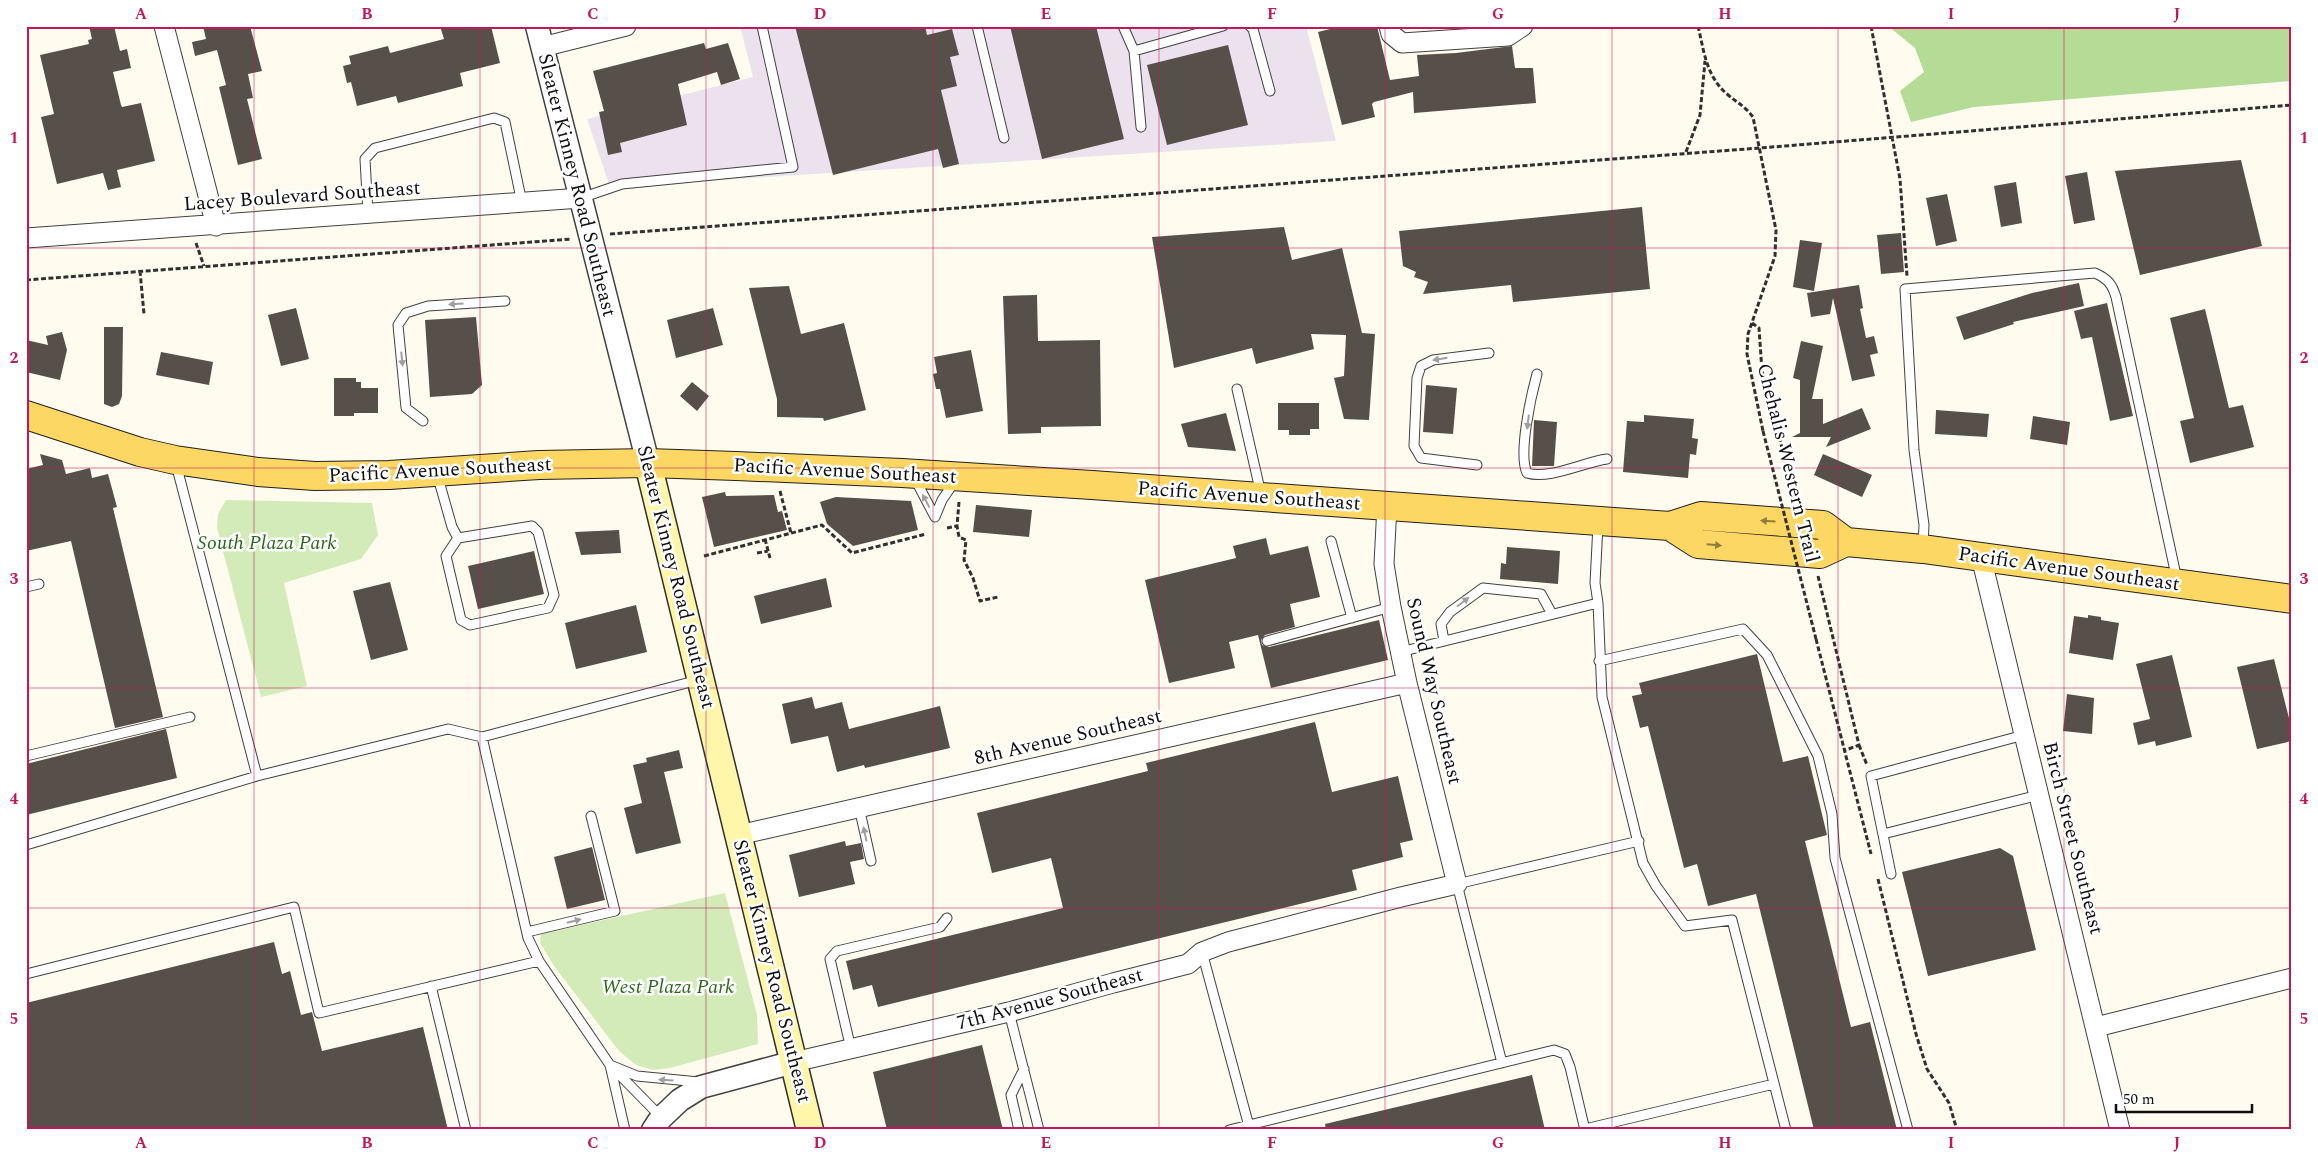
<svg xmlns="http://www.w3.org/2000/svg" width="2318" height="1156" viewBox="0 0 2318 1156" font-family="Spectral,serif">
<rect width="100%" height="100%" fill="#fffcef"/>
<!-- industrial -->
<path fill="#ece2ed" d="M740,26H1306L1336,141L610,187L587,119L753,77Z"/>
<!-- green -->
<path fill="#d2ebb8" d="M226,500L372,503L378,535L361,559L284,583L307,686L261,697L217,528L218,514Z
M725,893L757,1015L758,1044L670,1068L653,1070L636,1065L619,1051L554,966L540,943L541,934Z"/>
<!-- forest -->
<path fill="#b5dc97" d="M1888,26H2292V81L1974,107L1911,122L1900,91L1924,72L1915,48Z"/>
<!-- building -->
<path fill="#574f4a" d="M89,26H114L120,51L127,49L131,68L113,72L121,105L122,107L141,103L155,161L117,170L121,187L108,190L103,173L57,184L41,117L54,114L40,55L89,44L88,40L92,39Z
M203,26H250L262,71L248,74L253,98L247,99L262,159L238,165L219,87L226,85L217,50L195,56L192,42L206,39Z
M440,26H491L500,63L460,73L463,86L398,103L396,96L357,106L351,82L347,83L343,66L351,64L349,56L388,46L390,53L444,39Z
M795,26H925L927,35L952,29L959,55L950,57L957,86L941,90L959,164L943,168L938,149L833,175Z
M1010,26H1096L1124,139L1042,159Z
M1342,26H1377L1390,80L1419,76L1417,55L1456,53L1512,46L1515,68H1533L1536,103L1414,113L1413,92L1374,102L1372,104L1375,117L1342,125L1318,32Z
M704,43L706,49L728,43L740,79L721,85L717,72L678,84L687,125L620,143L622,152L608,155L599,112L604,111L593,71Z
M1228,45L1248,125L1167,145L1147,65Z
M2241,160L2262,246L2140,275L2115,171Z
M2087,172L2095,220L2074,224L2065,176Z
M2016,182L2022,223L2001,227L1994,186Z
M1947,194L1957,241L1936,246L1926,198Z
M1642,207L1650,289L1513,302L1511,285L1423,294L1428,282L1414,277L1416,272L1403,266L1399,231Z
M1284,227L1292,260L1342,248L1362,333L1375,334L1369,420L1344,419L1334,378L1344,376L1346,335L1311,334L1314,349L1256,364L1252,348L1174,368L1152,237Z
M1901,233L1904,272L1881,274L1877,235Z
M1800,240L1822,243L1814,291L1793,287Z
M2079,283L2084,306L2013,322L2014,324L1964,340L1956,317L2032,293Z
M1859,285L1863,308L1860,309L1866,338L1874,336L1878,353L1870,355L1875,376L1852,381L1833,298L1830,314L1811,317L1807,293Z
M789,286L801,334L844,323L866,410L824,421L823,418L777,417V399L749,288Z
M1037,295L1038,341L1100,340L1101,426L1041,427V433L1008,434L1003,296Z
M2107,303L2133,416L2110,421L2092,337L2081,339L2074,311Z
M296,308L309,359L281,366L268,315Z
M713,308L723,345L676,358L667,320Z
M2205,309L2229,408L2243,405L2254,447L2190,463L2180,421L2194,418L2170,318Z
M476,317L482,385L472,394L430,397L425,320Z
M104,327H123L122,396L119,404L112,407L104,404Z
M62,332L67,350L60,380L26,372V340L48,345L46,336Z
M1801,341L1823,346L1812,399H1823V424L1862,408L1871,429L1826,447L1831,437H1792L1800,433V380L1793,378Z
M971,350L983,411L946,418L940,389H936L933,374L937,373L934,357Z
M161,352L213,362L209,385L156,375Z
M334,378H356V382H361V388H378V413H354V416H334Z
M692,382L709,396L697,411L680,396Z
M1426,385L1457,388L1453,434L1423,432Z
M1278,403H1319V429H1310V435H1289V430H1278Z
M1936,410L1989,414L1987,437L1935,434Z
M1226,413L1236,451L1188,447L1181,424Z
M1644,415L1694,419L1692,438L1698,439L1696,455L1690,454L1688,478L1623,472L1627,421L1644,422Z
M2033,416L2070,422L2067,445L2030,439Z
M1534,420L1557,422L1554,466H1532Z
M40,454L62,460L66,474L90,468L92,478L108,474L117,507L113,508L163,717L115,728L71,541L26,551V469L43,465Z
M1823,454L1872,475L1862,497L1814,475Z
M725,492L726,496L774,495L778,512L782,511L787,530L714,547L702,497Z
M836,497L911,501L918,530L853,546L827,524L820,502Z
M976,505L1032,510L1029,537L973,532Z
M619,530L621,553L581,555L575,532Z
M1266,538L1270,555L1308,546L1320,597L1290,604L1295,627L1265,635L1261,640L1262,645L1269,647L1379,620L1388,660L1271,688L1258,635L1229,642L1235,668L1169,683L1145,580L1236,558L1233,546Z
M1507,547L1560,551L1558,584L1500,579L1501,563L1506,564Z
M534,551L544,594L478,609L468,566Z
M826,578L832,607L761,624L754,596Z
M390,582L408,650L371,660L353,591Z
M636,605L647,652L576,669L565,623Z
M2088,615L2101,617V620L2119,623L2113,660L2069,653L2074,616L2088,618Z
M1757,654L1783,762L1808,756L1827,835L1805,841L1851,1027L1870,1022L1897,1130H1814L1756,894L1708,906L1697,864L1684,868L1648,726L1640,728L1632,696L1642,694L1639,683Z
M2172,655L2192,737L2156,746L2155,741L2138,745L2133,723L2150,719L2136,664Z
M2274,659L2292,730V741L2257,749L2237,667Z
M2067,694L2094,698L2092,734L2063,731Z
M812,697L815,709L842,702L849,729L940,706L950,748L865,768L864,765L837,772L828,736L791,744L782,704Z
M1315,722L1332,792L1398,776L1413,840L1400,843L1403,857L1352,870L1357,890L878,1007L872,985L853,990L846,961L1063,908L1051,858L992,873L977,813L1148,771L1146,763Z
M166,729L177,778L26,815V764Z
M679,750L683,768L664,772L681,843L636,854L624,808L642,803L633,765L647,762L646,758Z
M845,841L846,846L861,843L864,859L850,862L855,884L799,897L789,855Z
M592,847L605,900L567,909L554,857Z
M2000,848L2013,856L2036,950L1928,976L1902,872Z
M274,942L282,974L290,971L301,1015L312,1012L322,1051L423,1027L448,1130H26V1003Z
M982,1045L1003,1130H887L873,1072Z
M1532,1075L1545,1130H1326L1325,1124Z"/>
<g fill="none" stroke-linecap="round" stroke-linejoin="round">
<!-- service casing -->
<g stroke="#414141" stroke-width="11">
<path id="service" d="M977,26L1004,138
M1123,26L1134,51L1141,127
M1250,26L1253,29L1270,91
M1134,51L1223,26
M581,198L622,184L793,167L762,26
M368,214L365,159L375,148L494,118L505,122L522,203
M1537,374C1531,396 1518,454 1527,473C1549,480 1584,462 1607,459
M1237,389L1261,494
M423,421L406,408L398,325L406,313L428,306L505,301
M176,464L257,776L448,729L482,737L698,680
M1477,465L1421,458L1414,446L1417,378L1421,366L1433,360L1489,353
M437,474L452,527L458,538
M915,479L935,517L942,500L955,481
M1598,525L1595,583L1598,603L1602,697L1643,863L1656,886L1685,926L1732,920L1786,1130
M532,526L538,532L554,595L548,608L470,625L461,620L446,556L458,538Z
M1331,541L1352,618
M1923,547L1924,525L1914,450L1905,289L2095,273C2108,279 2112,284 2116,297L2177,580
M26,587L39,584
M1267,641L1391,607
M1444,641L1441,624L1450,612L1483,588L1541,594L1552,614
M1400,652L1598,603
M1599,661L1743,629L1767,655L1818,756L1832,814L1835,858L1908,1130
M482,737L528,938L539,961L610,1065L661,1117
M26,756L190,717
M859,807L871,861
M1883,834L2039,795
M26,845L257,776
M1891,874L1871,776L2024,735
M527,932L615,911L591,816
M1202,952L1250,1130
M26,974L294,907L319,1013L539,961
M431,986L466,1130
M1009,1012L1039,1130
M851,1049L830,959L837,951L940,927L947,918
M1502,1063L1457,884L1639,841
M1585,1129L1774,1084
M625,1130L610,1065L637,1076L699,1082
M1019,1130L1011,1095L1024,1069
M1229,1130L1554,1050L1565,1054L1570,1067L1585,1130"/>
</g>
<!-- minor casing -->
<g stroke="#414141" stroke-width="21">
<path id="minor" d="M164,26L216,226
M1389,26L1391,34L1402,43L1508,36L1523,26
M542,47L626,26
M26,238L581,198
M1981,557L2120,1130
M739,835L1407,683
M2096,1027L2292,978
M794,1062L1009,1012L1113,983L1188,964L1202,952L1228,942L1401,897L1457,884L1407,683L1391,607L1384,564L1387,505"/>
</g>
<!-- tertiary casing -->
<g stroke="#414141" stroke-width="25">
<path id="tertiary" d="M537,26L648,463
M653,1130L661,1118L680,1100L701,1087L794,1062"/>
</g>
<!-- secondary casing -->
<g stroke="#303030" stroke-width="29">
<path id="secondary" d="M648,463L810,1130"/>
</g>
<!-- primary casing -->
<g stroke="#1f1f1f" stroke-width="30">
<path id="primary" d="M26,415L140,452L175,460L258,472L315,476L389,475L539,465L648,463L736,466L902,473L1092,485L1670,526L1701,516L1823,525L1846,542
M1670,526L1698,544L1820,554L1846,542L1923,549L2292,599"/>
</g>
<!-- path -->
<path stroke="#303030" stroke-width="3" stroke-dasharray="5 2.5" stroke-linecap="butt" d="M1698,26C1704,51 1706,76 1727,94C1737,103 1744,105 1753,117L1776,230L1775,256L1748,334L1747,354L1763,431
M1871,26L1900,179L1907,276
M1686,152L1700,115L1705,61
M610,234L1760,148L2292,105
M196,243L204,266
M140,271L144,314
M26,280L572,239
M1752,323L1759,328L1762,371L1796,502
M780,491L791,533
M959,502L957,526L959,537L966,540L964,560L973,578L980,601L998,597
M947,528L957,526
M765,539L770,558
M757,553L768,551
M704,556L822,525L852,553L926,534
M1818,576L1859,745L1846,750
M1816,639L1871,854
M1859,745L1867,765
M1878,879L1916,1034L1927,1069L1949,1103L1957,1130"/>
<!-- service -->
<use href="#service" stroke="#fff" stroke-width="9"/>
<!-- minor -->
<use href="#minor" stroke="#fff" stroke-width="19"/>
<!-- tertiary -->
<use href="#tertiary" stroke="#fff" stroke-width="22"/>
<!-- secondary -->
<use href="#secondary" stroke="#fff6aa" stroke-width="26"/>
<!-- primary -->
<use href="#primary" stroke="#fcd763" stroke-width="28"/>
<!-- path-bridge -->
<path stroke="#303030" stroke-width="3" stroke-dasharray="5 2.5" stroke-linecap="butt" d="M1763,431L1816,639"/>
</g>
<!-- one-way arrows -->
<defs><path id="oneway-solid" d="M-6-.8H1V-3.2L6.5 0L1 3.2V.8H-6Z" transform="scale(1.25)"/></defs>
<g fill="#9f9f9f">
<use href="#oneway-solid" transform="translate(456 304) rotate(176)"/>
<use href="#oneway-solid" transform="translate(402 359) rotate(84)"/>
<use href="#oneway-solid" transform="translate(1440 359) rotate(171)"/>
<use href="#oneway-solid" transform="translate(1528 422) rotate(97)"/>
<use href="#oneway-solid" transform="translate(926 501) rotate(-118)"/>
<use href="#oneway-solid" transform="translate(1463 602) rotate(-37)"/>
<use href="#oneway-solid" transform="translate(865 834) rotate(-102)"/>
<use href="#oneway-solid" transform="translate(574 921) rotate(-14)"/>
<use href="#oneway-solid" transform="translate(666 1080) rotate(-176)"/>
</g>
<g fill="#917d3d">
<use href="#oneway-solid" transform="translate(1768 521) rotate(-176)"/>
<use href="#oneway-solid" transform="translate(1714 545) rotate(5)"/>
</g>
<!-- grid -->
<path fill="none" stroke="#c2185b" stroke-width="1" stroke-opacity="0.55" d="M254,26V1130M480,26V1130M706,26V1130M933,26V1130M1159,26V1130M1385,26V1130M1612,26V1130M1838,26V1130M2064,26V1130M26,248H2292M26,468H2292M26,688H2292M26,908H2292"/>
<g text-anchor="middle" dominant-baseline="central" stroke-width="5" stroke-linejoin="round" paint-order="stroke">
<!-- street labels -->
<g font-size="20" fill="#0e0e0e" stroke="#fff">
<text transform="translate(577 185) rotate(76)">Sleater Kinney Road Southeast</text>
<text transform="translate(302 196) rotate(-4)">Lacey Boulevard Southeast</text>
<text transform="translate(1788 463) rotate(76)">Chehalis Western Trail</text>
<text transform="translate(440 470) rotate(-3)">Pacific Avenue Southeast</text>
<text transform="translate(845 471) rotate(3)">Pacific Avenue Southeast</text>
<text transform="translate(1249 496) rotate(4)">Pacific Avenue Southeast</text>
<text transform="translate(2069 569) rotate(8)">Pacific Avenue Southeast</text>
<text transform="translate(676 577) rotate(76)">Sleater Kinney Road Southeast</text>
<text transform="translate(1434 691) rotate(77)">Sound Way Southeast</text>
<text transform="translate(1068 737) rotate(-13)">8th Avenue Southeast</text>
<text transform="translate(2073 838) rotate(76)">Birch Street Southeast</text>
<text transform="translate(772 971) rotate(76)">Sleater Kinney Road Southeast</text>
<text transform="translate(1050 999) rotate(-15)">7th Avenue Southeast</text>
</g>
<!-- park labels -->
<g font-size="20" font-style="italic" fill="#2c681c" stroke="#fff">
<text x="267" y="543">South Plaza Park</text>
<text x="668" y="987">West Plaza Park</text>
</g>
</g>
<!-- border -->
<rect width="2318" height="1156" fill="none" stroke="#ffffff" stroke-width="55"/>
<!-- scale -->
<path d="M2116 1104v8h136v-8" fill="none" stroke="#0e0e0e" stroke-width="2.5"/>
<text x="2123" y="1104" font-size="15" fill="#0e0e0e" stroke="#ffffff" stroke-width="4" paint-order="stroke">50 m</text>
<rect x="28" y="28" width="2262" height="1100" fill="none" stroke="#c2185b" stroke-width="2"/>
<g font-size="16" text-anchor="middle" font-weight="bold" fill="#c2185b">
<text x="141" y="19">A</text>
<text x="367" y="19">B</text>
<text x="593" y="19">C</text>
<text x="820" y="19">D</text>
<text x="1046" y="19">E</text>
<text x="1272" y="19">F</text>
<text x="1498" y="19">G</text>
<text x="1725" y="19">H</text>
<text x="1951" y="19">I</text>
<text x="2177" y="19">J</text>
<text x="14" y="143">1</text>
<text x="2304" y="143">1</text>
<text x="14" y="363">2</text>
<text x="2304" y="363">2</text>
<text x="14" y="584">3</text>
<text x="2304" y="584">3</text>
<text x="14" y="804">4</text>
<text x="2304" y="804">4</text>
<text x="14" y="1024">5</text>
<text x="2304" y="1024">5</text>
<text x="141" y="1148">A</text>
<text x="367" y="1148">B</text>
<text x="593" y="1148">C</text>
<text x="820" y="1148">D</text>
<text x="1046" y="1148">E</text>
<text x="1272" y="1148">F</text>
<text x="1498" y="1148">G</text>
<text x="1725" y="1148">H</text>
<text x="1951" y="1148">I</text>
<text x="2177" y="1148">J</text>
</g>
</svg>
